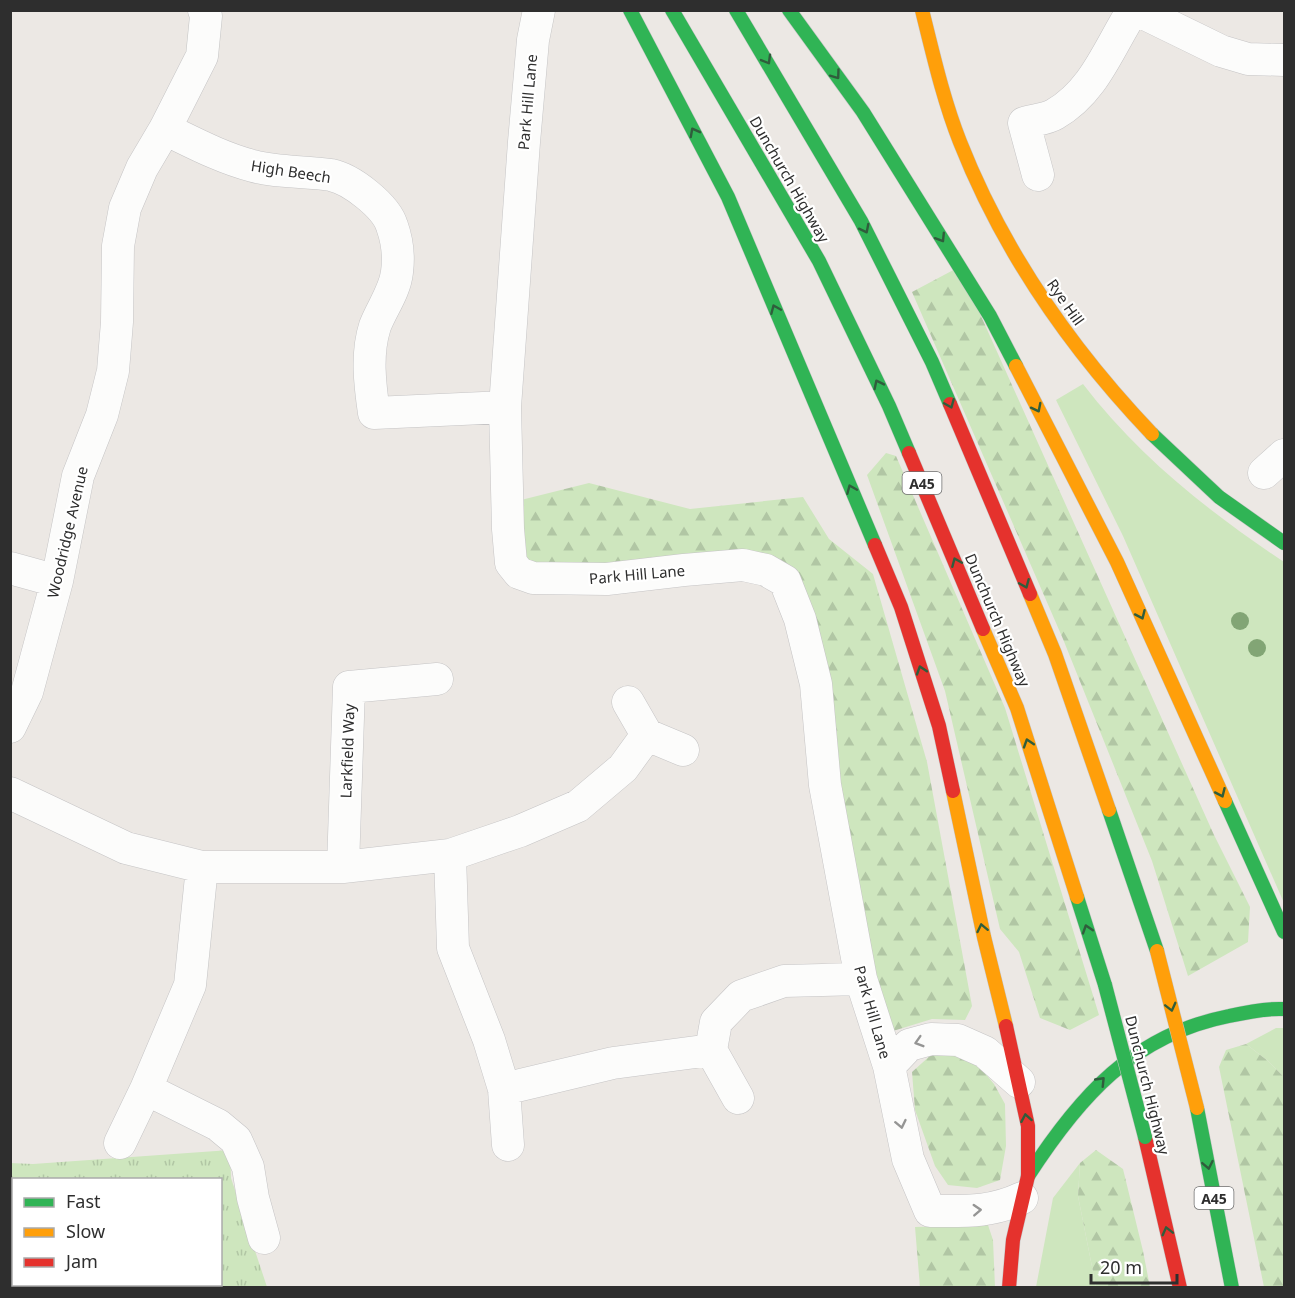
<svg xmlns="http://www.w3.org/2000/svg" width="1295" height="1298" viewBox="0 0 1295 1298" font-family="'Noto Sans',sans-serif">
<defs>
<pattern id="forest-firs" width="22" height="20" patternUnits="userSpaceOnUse" patternTransform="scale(1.5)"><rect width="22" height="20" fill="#cee6be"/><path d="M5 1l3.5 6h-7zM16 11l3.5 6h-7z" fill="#b1c6a4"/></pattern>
<pattern id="park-tufts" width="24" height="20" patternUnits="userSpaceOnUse" patternTransform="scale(1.5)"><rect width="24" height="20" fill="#cee6be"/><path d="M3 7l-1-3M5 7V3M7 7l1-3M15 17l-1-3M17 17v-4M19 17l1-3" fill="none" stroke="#b1c6a4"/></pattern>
</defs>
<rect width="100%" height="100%" fill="#ece8e4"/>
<!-- grass -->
<path fill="#cee6be" d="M1083,384C1138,456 1209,512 1284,562V903L1123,536L1056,400Z
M1276,1028H1284V1077L1268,1061L1246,1044Z
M1080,1163L1078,1196L1096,1287H1036L1053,1198Z"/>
<!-- forest -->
<path fill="url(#forest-firs)" d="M959,267L1214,835L1250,907L1248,942L1188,976L1152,861L1063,639L912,292Z
M886,453L896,456L1005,708L1099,1015L1070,1030L1040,1018L1019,952L1000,929L945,691L867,475Z
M589,483L690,509L803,497L829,539L873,574L927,762L972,1006L965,1020L932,1019L893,1031L850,990L839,945L822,856L815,769L785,581L719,573L526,590L521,500Z
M1246,1044L1268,1061L1284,1077V1287H1264L1219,1067L1226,1050Z
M932,1054H957L979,1066L994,1084L1005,1104L1006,1146L1000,1180L977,1188L948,1185L935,1166L915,1110L912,1072Z
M1096,1150L1123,1169L1143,1251L1150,1287H1096L1078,1196L1080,1163Z
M988,1225L993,1240L995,1287H920L915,1227Z"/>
<!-- park -->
<path fill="url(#park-tufts)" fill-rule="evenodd" d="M230,1150L231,1178L267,1287H11L10,1163L33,1164ZM14,1180H220V1284H14Z"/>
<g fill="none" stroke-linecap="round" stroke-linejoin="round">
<!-- street casing -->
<g stroke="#c5c4c5" stroke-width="33">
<path id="street" d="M539,10L533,40L524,142L505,407L508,529L511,563L519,573L533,578L607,579L684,570L743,565L766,570L785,581L800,619L816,684L825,785L861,979L889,1066L908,1159L930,1211C965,1211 990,1213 1022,1198
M1137,10L1221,51L1248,59L1284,60
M165,129C194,143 222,158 253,166C278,173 305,171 331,175C351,179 386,206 392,226C397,240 399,257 397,272C395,291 382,308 375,326C366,354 370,385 374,413L505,407
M1038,175L1024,123C1034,120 1047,119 1055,114C1095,91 1109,47 1133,10
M1264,473L1284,455
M10,568L57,581
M628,702L647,735L683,750
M10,727L27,692L57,581L78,476L102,415L113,371L117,322L118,246L125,208L142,168L165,129L202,56L206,16L204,10
M10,793L126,848L202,867H343L450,855L520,831L578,806L623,768L647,735
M450,855L453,948L489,1040L504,1089L613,1063L711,1050L716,1022L741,996L784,981L861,979
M343,867L349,687L437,679
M711,1050L738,1098
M889,1066L909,1045L931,1039L958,1040L985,1052L1019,1082
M146,1089L218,1125L236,1140L248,1167L253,1198L264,1238
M504,1089L508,1145
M120,1143L146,1089L190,985L202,867"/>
</g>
<!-- fast casing -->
<g stroke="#c5c4c5" stroke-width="15">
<path id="fast" d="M630,10L728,197L875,545
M672,10L819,261L889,406L909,453
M736,10L861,221L932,362L950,404
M789,10L863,112L990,316L1016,366
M1152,434L1219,497L1284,543
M1225,801L1284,932
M1109,810L1157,951
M1077,897L1105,985
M1197,1108L1232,1288
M1028,1176C1079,1097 1133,1035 1229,1016C1247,1012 1266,1008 1284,1009"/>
</g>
<!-- slow casing -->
<g stroke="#c5c4c5" stroke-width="15">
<path id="slow" d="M922,10C933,54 943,99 960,142C1003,251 1071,349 1152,434
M1016,366L1117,562L1225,801
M1030,594L1055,654L1109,810
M983,629L1017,708L1077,897
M953,791L984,937L1006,1026"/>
</g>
<!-- jam casing -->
<g stroke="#c5c4c5" stroke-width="15">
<path id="jam" d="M950,404L1030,594
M909,453L983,629
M875,545L901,607L939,726L953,791
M1006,1026L1028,1126V1176L1013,1240L1009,1288
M1145,1137L1180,1288"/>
</g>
<!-- street -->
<use href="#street" stroke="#fcfcfb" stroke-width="32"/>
<!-- fast -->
<use href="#fast" stroke="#30b455" stroke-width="14"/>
<!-- slow -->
<use href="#slow" stroke="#ff9f0a" stroke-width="14"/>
<!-- jam -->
<use href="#jam" stroke="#e5322d" stroke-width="14"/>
<!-- fast-bridge casing -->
<g stroke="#c6c5c4" stroke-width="15" stroke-linecap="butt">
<path id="fast-bridge" d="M1105,985L1145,1137"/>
</g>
<!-- slow-bridge casing -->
<g stroke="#c6c5c4" stroke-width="15" stroke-linecap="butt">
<path id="slow-bridge" d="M1157,951L1197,1108"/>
</g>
<!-- fast-bridge -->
<use href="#fast-bridge" stroke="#30b455" stroke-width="14"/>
<!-- slow-bridge -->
<use href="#slow-bridge" stroke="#ff9f0a" stroke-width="14"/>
</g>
<!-- trees -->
<g fill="#82a575">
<circle cx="1240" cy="621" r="9"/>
<circle cx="1257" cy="648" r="9"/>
</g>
<!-- one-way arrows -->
<defs><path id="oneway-chevron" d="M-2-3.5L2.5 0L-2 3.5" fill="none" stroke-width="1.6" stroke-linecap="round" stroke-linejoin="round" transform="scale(1.5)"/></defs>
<g stroke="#2f5d3c">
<use href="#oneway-chevron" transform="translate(767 60) rotate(60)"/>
<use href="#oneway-chevron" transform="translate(836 75) rotate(54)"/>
<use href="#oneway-chevron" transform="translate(694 132) rotate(-118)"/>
<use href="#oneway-chevron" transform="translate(865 229) rotate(63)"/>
<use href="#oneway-chevron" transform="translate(941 238) rotate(58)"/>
<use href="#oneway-chevron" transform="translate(775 309) rotate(-113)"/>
<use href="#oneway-chevron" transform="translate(878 384) rotate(-116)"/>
<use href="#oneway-chevron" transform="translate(950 404) rotate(67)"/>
<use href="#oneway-chevron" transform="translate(1037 408) rotate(63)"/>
<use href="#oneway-chevron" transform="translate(851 489) rotate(-113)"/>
<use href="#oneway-chevron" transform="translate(956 562) rotate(-113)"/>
<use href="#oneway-chevron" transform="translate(1025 584) rotate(67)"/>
<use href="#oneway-chevron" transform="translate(1141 615) rotate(66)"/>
<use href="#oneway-chevron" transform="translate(921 670) rotate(-108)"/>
<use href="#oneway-chevron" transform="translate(1028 743) rotate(-108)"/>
<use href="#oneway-chevron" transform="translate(1221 793) rotate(66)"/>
<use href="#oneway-chevron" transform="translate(982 928) rotate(-102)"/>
<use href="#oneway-chevron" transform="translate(1087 929) rotate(-108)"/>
<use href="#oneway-chevron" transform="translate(1171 1007) rotate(76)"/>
<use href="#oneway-chevron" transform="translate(1101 1081) rotate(-46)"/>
<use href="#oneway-chevron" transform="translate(1026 1118) rotate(-100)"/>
<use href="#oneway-chevron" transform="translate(1208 1165) rotate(79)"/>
<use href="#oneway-chevron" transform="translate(1167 1231) rotate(-104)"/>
</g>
<g stroke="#959594">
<use href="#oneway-chevron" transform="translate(919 1042) rotate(163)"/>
<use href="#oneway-chevron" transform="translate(901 1124) rotate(78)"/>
<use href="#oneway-chevron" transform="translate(977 1210) rotate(-3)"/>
</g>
<g text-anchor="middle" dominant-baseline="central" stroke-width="4.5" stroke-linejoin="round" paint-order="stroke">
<!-- shield labels -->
<g fill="#fff" stroke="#6d6d6d" stroke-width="1.5">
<rect x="902.5" y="472" width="39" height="22" rx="4.5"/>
<rect x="1194.5" y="1187" width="39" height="22" rx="4.5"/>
</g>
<g font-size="14" font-weight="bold" fill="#2e2e2e">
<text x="922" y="483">A45</text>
<text x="1214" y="1198">A45</text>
</g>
<!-- street labels -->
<g font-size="15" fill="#2e2e2e" stroke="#fff">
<text transform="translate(527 102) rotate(-85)">Park Hill Lane</text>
<text transform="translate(291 171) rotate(9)">High Beech</text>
<text transform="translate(790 179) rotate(60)">Dunchurch Highway</text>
<text transform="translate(1066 302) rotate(55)">Rye Hill</text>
<text transform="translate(67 532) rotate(-77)">Woodridge Avenue</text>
<text transform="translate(637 574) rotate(-5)">Park Hill Lane</text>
<text transform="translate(998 620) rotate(67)">Dunchurch Highway</text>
<text transform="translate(347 751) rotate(-88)">Larkfield Way</text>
<text transform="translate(873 1012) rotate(74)">Park Hill Lane</text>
<text transform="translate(1148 1085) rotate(76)">Dunchurch Highway</text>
</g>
</g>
<!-- border -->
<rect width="1295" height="1298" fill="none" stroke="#2e2e2e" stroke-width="24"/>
<!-- legend -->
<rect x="12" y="1178" width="210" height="108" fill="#ffffff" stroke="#ababab" stroke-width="1.5"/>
<rect x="24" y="1198" width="30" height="9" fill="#30b455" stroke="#ababab" stroke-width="1.5"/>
<text x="66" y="1208" font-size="18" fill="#2e2e2e">Fast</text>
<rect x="24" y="1228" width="30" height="9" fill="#ff9f0a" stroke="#ababab" stroke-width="1.5"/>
<text x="66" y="1238" font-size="18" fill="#2e2e2e">Slow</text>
<rect x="24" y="1258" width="30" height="9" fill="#e5322d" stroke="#ababab" stroke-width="1.5"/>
<text x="66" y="1268" font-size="18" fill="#2e2e2e">Jam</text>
<!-- scale -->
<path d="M1091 1274v9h86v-9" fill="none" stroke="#2e2e2e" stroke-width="3"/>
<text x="1100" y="1274" font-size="18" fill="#2e2e2e" stroke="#ffffff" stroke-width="4.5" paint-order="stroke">20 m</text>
</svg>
